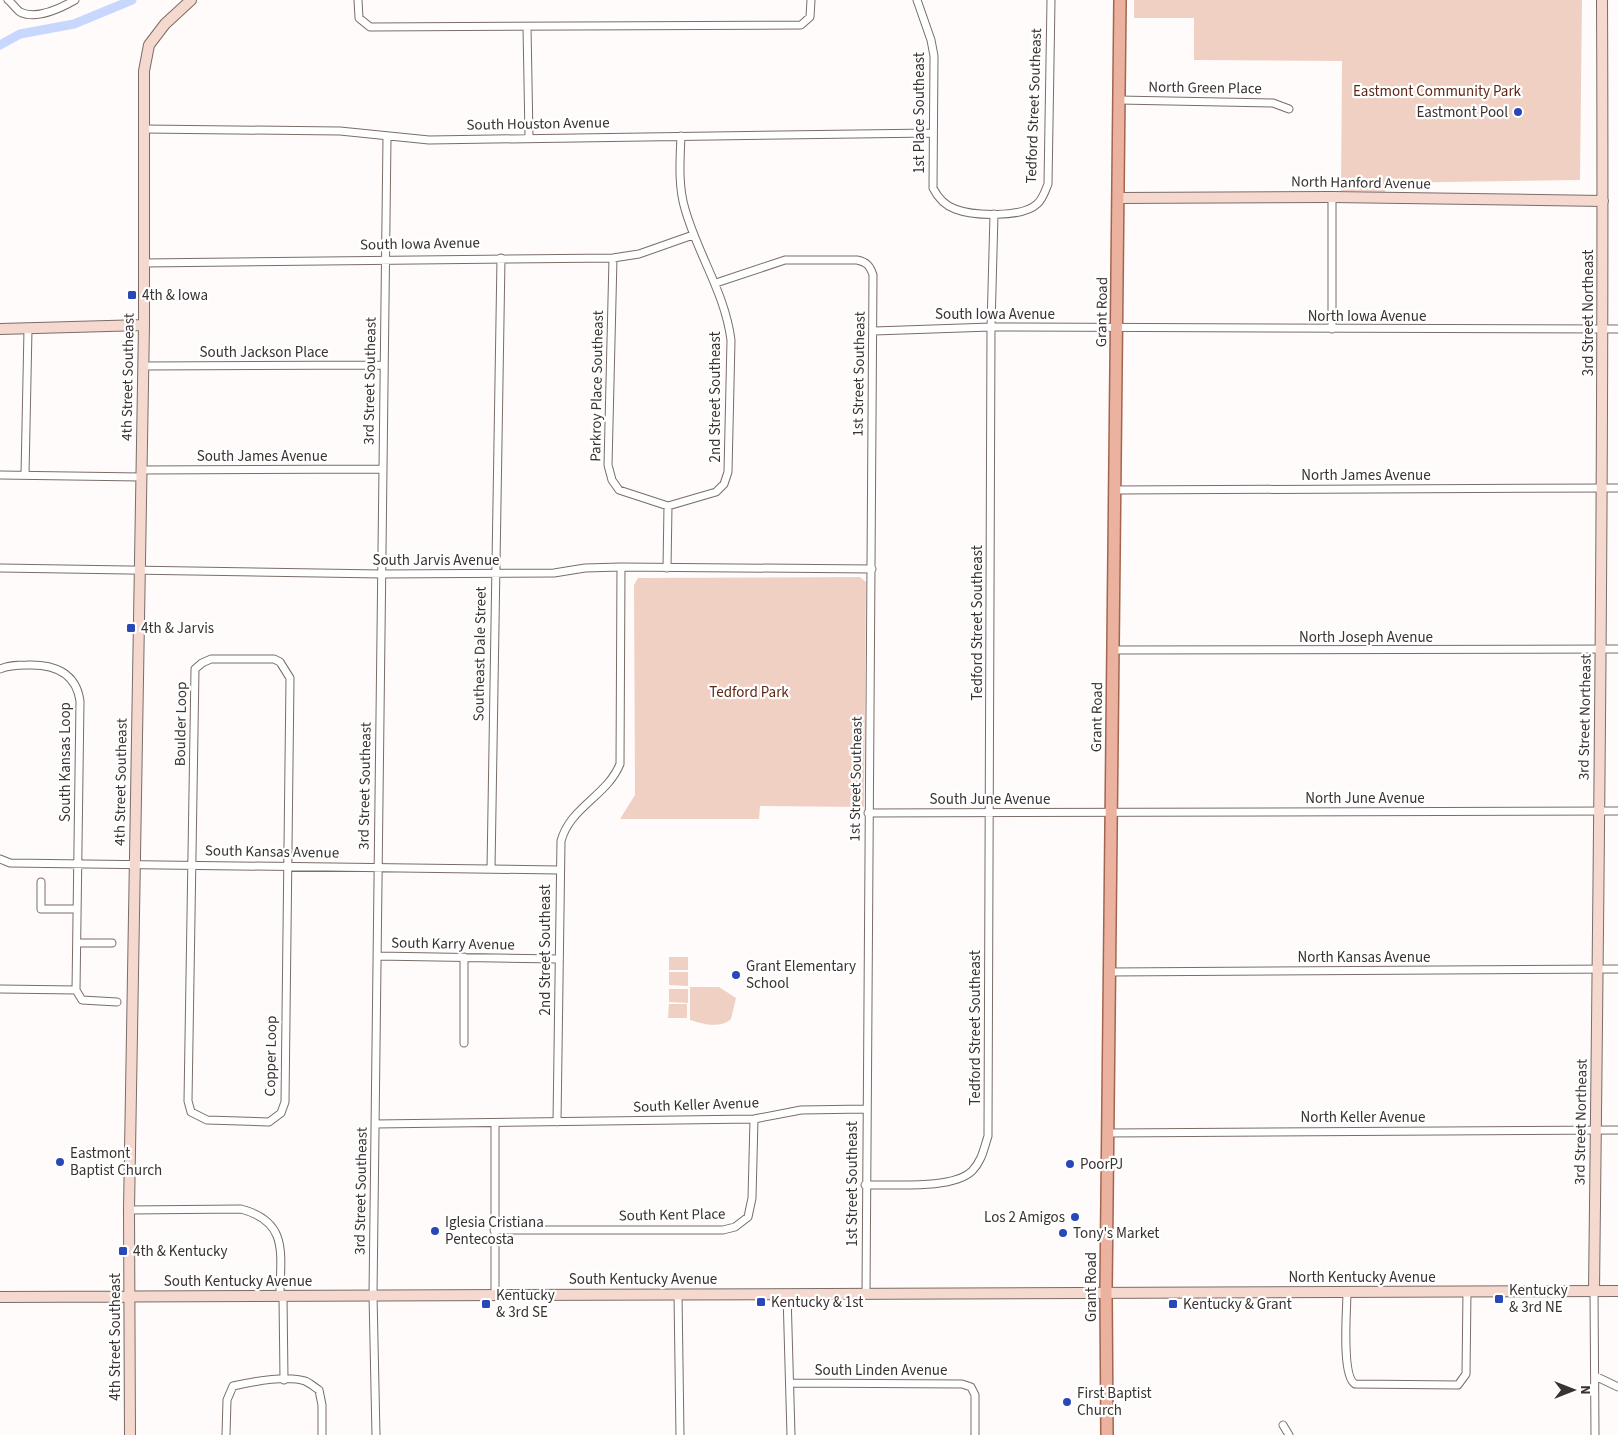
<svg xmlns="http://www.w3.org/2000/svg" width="1618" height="1435" viewBox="0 0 1618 1435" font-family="'Source Sans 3',sans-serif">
<rect width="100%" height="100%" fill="#fefbfa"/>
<!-- green -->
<path fill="#f1d0c4" d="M1134,0H1582L1580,180L1386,183L1385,192L1341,191L1342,61L1194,60V18H1134Z
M860,577L866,582L864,807L760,806L759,819H620L635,795L634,585L638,578Z
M669,957H688V970H669Z
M669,972H688V986L669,985Z
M690,987H719L736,998L731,1019C720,1029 703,1024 690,1020Z
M669,989H688V1003L669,1002Z
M669,1004H687V1018H668Z"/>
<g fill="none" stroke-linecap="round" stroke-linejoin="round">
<!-- canal -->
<path stroke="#c7d7fe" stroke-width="9" d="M0,45L20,34L74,24L132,0"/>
<!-- street casing -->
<g stroke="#7a6d68" stroke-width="9">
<path id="street" d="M8,0C12,3 16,9 20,12C36,20 61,8 75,0
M358,0L359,18L370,27L801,25L810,17L811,0
M917,0L931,40L934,56L933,188C938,198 944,205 955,209C973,216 1022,218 1037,204C1043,199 1045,191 1048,184L1051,0
M527,27L529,137
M1119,100L1273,103L1289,109
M144,129L340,131L429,140L932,133
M613,258L608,465L612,480L619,490L668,506
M144,263L613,258L639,254L693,235
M716,283L785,260H857C867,262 870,266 873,275L866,1293
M1332,329V197
M874,331L991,327L1618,329
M143,366L384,365
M141,470L383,469
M0,475L141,477
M25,475L28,329
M1114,490L1618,488
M668,506L716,492L724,484L728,472L731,340C725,293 698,255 685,209C678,186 680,160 681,136
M0,568L382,574L554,573L585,568L621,567L872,569
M667,568L668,506
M1113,650L1618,649
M211,659H274L280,662L290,678L285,1102L281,1113L269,1122L207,1120L191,1112L188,1101L195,669L202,663Z
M0,669C9,665 18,665 27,665C53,664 76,672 80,701L76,990L0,989
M868,813L1618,811
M0,859L10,863L559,870
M491,869L501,258
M41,882V909H77
M77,943H112
M377,956L558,959
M1110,972L1618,969
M76,990L82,1000L117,1002
M464,1043V957
M557,1122L561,841C570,807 607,796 620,764L621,567
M375,1124L754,1119L801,1110L866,1109
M495,1124V1294
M1108,1133L1618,1130
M865,1185C893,1184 952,1190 972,1171C982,1161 984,1148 988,1136L991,327L994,214
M129,1210L241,1209C290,1222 280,1255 280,1296
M494,1230H723L735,1227L748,1217L752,1198L754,1119
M1594,1291L1595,1435
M1347,1292C1347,1309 1341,1376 1355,1384L1458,1385L1466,1374L1467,1291
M678,1294L680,1435
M787,1294L791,1435
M283,1296L284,1380
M1595,1376L1618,1387
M790,1383L962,1384L971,1387L975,1395V1435
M1283,1425L1289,1435
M226,1435L227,1400L233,1386C251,1382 287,1375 305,1381C310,1383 314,1387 319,1390L322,1405V1435
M376,1435L373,1295L387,137"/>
</g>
<!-- secondary casing -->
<g stroke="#7a6d68" stroke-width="12">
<path id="secondary" d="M1118,198L1332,197L1603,201
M0,329L144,325
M1594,1291C1599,860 1604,430 1602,0
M0,1297L1618,1291
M130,1435L129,1210L144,325V71L149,45L165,24L191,0"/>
</g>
<!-- primary casing -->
<g stroke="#a4654f" stroke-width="14">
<path id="primary" d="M1107,1435L1106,1292L1120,0"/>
</g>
<!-- street -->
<use href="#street" stroke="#fff" stroke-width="7"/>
<!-- secondary -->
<use href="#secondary" stroke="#f5d9cf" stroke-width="10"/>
<!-- primary -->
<use href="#primary" stroke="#ebb39f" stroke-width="11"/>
</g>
<!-- markers -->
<g fill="#2848b7" stroke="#fff" stroke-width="2">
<circle cx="1518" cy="112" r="5"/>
<rect x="127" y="290" width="10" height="10" rx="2.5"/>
<rect x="126" y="623" width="10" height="10" rx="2.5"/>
<circle cx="736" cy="975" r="5"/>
<circle cx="60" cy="1162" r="5"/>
<circle cx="1070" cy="1164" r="5"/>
<circle cx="1075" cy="1217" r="5"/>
<circle cx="435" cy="1231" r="5"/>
<circle cx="1063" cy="1233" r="5"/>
<rect x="118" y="1246" width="10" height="10" rx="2.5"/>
<rect x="1494" y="1294" width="10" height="10" rx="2.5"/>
<rect x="756" y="1297" width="10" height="10" rx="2.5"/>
<rect x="481" y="1299" width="10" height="10" rx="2.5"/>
<rect x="1168" y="1299" width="10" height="10" rx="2.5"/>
<circle cx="1067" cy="1402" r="5"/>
</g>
<g text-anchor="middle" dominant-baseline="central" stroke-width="4.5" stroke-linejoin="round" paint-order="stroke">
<!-- street labels -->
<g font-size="15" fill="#383230" stroke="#fff">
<text transform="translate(1205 88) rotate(1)">North Green Place</text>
<text transform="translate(1034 106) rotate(-88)">Tedford Street Southeast</text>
<text transform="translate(919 113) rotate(-90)">1st Place Southeast</text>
<text transform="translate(538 124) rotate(-1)">South Houston Avenue</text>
<text transform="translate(1361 183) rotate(1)">North Hanford Avenue</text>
<text transform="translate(420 244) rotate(-1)">South Iowa Avenue</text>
<text transform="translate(1102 312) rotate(-89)">Grant Road</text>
<text transform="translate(1588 313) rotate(-90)">3rd Street Northeast</text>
<text x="995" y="314">South Iowa Avenue</text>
<text x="1367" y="316">North Iowa Avenue</text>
<text x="264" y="352">South Jackson Place</text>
<text transform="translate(859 374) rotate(-89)">1st Street Southeast</text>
<text transform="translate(128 377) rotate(-89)">4th Street Southeast</text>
<text transform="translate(370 381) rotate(-89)">3rd Street Southeast</text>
<text transform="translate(597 386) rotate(-89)">Parkroy Place Southeast</text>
<text transform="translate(715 397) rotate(-90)">2nd Street Southeast</text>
<text x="262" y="456">South James Avenue</text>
<text x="1366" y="475">North James Avenue</text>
<text x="436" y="560">South Jarvis Avenue</text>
<text transform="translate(977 623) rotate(-90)">Tedford Street Southeast</text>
<text x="1366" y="637">North Joseph Avenue</text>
<text transform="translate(480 654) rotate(-89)">Southeast Dale Street</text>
<text transform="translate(1097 717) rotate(-89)">Grant Road</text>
<text transform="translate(1585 717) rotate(-89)">3rd Street Northeast</text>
<text transform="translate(181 724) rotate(-89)">Boulder Loop</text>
<text transform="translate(65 762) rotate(-90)">South Kansas Loop</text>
<text transform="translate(856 779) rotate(-89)">1st Street Southeast</text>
<text transform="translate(121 782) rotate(-89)">4th Street Southeast</text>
<text transform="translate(365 786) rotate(-89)">3rd Street Southeast</text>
<text x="1365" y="798">North June Avenue</text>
<text x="990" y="799">South June Avenue</text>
<text transform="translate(272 852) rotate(1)">South Kansas Avenue</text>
<text transform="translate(453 944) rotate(1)">South Karry Avenue</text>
<text transform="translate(545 950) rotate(-90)">2nd Street Southeast</text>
<text x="1364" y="957">North Kansas Avenue</text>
<text transform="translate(975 1028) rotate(-90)">Tedford Street Southeast</text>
<text transform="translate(271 1056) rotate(-89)">Copper Loop</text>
<text transform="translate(696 1105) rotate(-2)">South Keller Avenue</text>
<text x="1363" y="1117">North Keller Avenue</text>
<text transform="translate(1581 1122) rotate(-89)">3rd Street Northeast</text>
<text transform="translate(852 1184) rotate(-90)">1st Street Southeast</text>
<text transform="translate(361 1191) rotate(-89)">3rd Street Southeast</text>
<text transform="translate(672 1215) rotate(-1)">South Kent Place</text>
<text x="1362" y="1277">North Kentucky Avenue</text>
<text x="643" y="1279">South Kentucky Avenue</text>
<text x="238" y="1281">South Kentucky Avenue</text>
<text transform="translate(1091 1287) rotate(-90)">Grant Road</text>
<text transform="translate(115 1337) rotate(-90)">4th Street Southeast</text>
<text x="881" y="1370">South Linden Avenue</text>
</g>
<!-- park labels -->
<g font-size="15" fill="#5f2714" stroke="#fff">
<text x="1437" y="91">Eastmont Community Park</text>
<text x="749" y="692">Tedford Park</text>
</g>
<!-- poi labels -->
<g font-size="15" fill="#383230" stroke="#fff" text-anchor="start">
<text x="1508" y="112" text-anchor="end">Eastmont Pool</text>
<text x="142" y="295">4th &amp; Iowa</text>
<text x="141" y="628">4th &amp; Jarvis</text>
<text x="746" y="966">Grant Elementary<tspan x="746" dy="17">School</tspan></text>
<text x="70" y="1153">Eastmont<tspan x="70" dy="17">Baptist Church</tspan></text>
<text x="1080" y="1164">PoorPJ</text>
<text x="1065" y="1217" text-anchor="end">Los 2 Amigos</text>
<text x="445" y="1222">Iglesia Cristiana<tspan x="445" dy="17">Pentecosta</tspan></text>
<text x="1073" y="1233">Tony's Market</text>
<text x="133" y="1251">4th &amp; Kentucky</text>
<text x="1509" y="1290">Kentucky<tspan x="1509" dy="17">&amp; 3rd NE</tspan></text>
<text x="496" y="1295">Kentucky<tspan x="496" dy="17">&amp; 3rd SE</tspan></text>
<text x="771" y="1302">Kentucky &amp; 1st</text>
<text x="1183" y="1304">Kentucky &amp; Grant</text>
<text x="1077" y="1393">First Baptist<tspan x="1077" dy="17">Church</tspan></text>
</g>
</g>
<!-- north arrow -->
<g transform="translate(1573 1390) rotate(90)" stroke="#ffffff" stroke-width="4" paint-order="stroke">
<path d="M0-4L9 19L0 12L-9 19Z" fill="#383230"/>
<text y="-8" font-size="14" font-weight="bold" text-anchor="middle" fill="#383230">N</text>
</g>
</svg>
